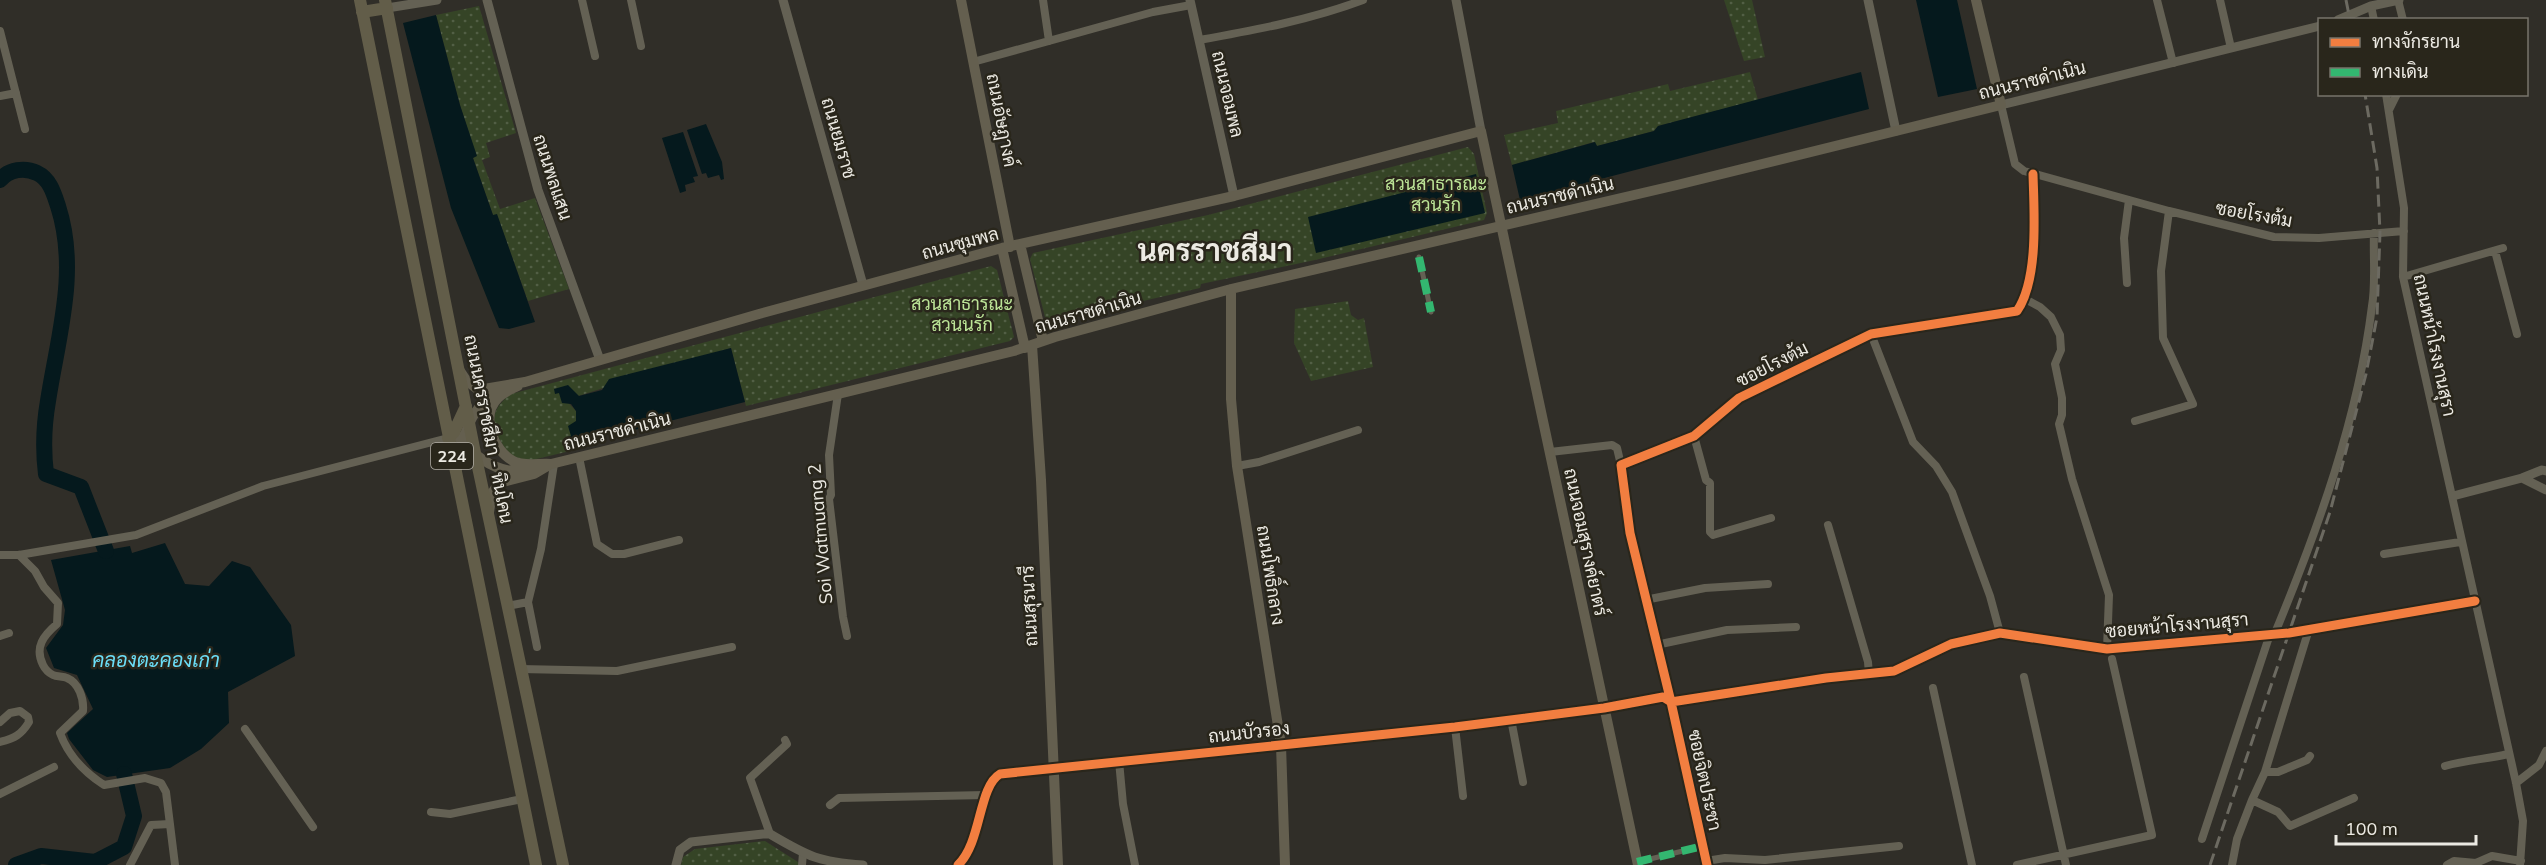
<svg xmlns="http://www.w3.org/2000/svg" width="2546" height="865" viewBox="0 0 2546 865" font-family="Mulish,Sarabun,sans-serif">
<defs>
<pattern id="park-dots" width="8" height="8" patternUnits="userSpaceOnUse" patternTransform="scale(1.5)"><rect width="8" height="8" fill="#354426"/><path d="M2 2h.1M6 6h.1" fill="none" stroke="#525f45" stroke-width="1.8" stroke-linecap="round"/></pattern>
</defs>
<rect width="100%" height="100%" fill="#302e28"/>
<!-- park -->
<path fill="url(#park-dots)" d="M1724,0H1752L1765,57L1744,61Z
M479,6L516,133L486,143L490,157L482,160L500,209L535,198L569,289L528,301L497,215H493L473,158L476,156L460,105L436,15Z
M1750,72L1758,100L1658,126L1654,131L1597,146L1594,142L1512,165L1504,135L1558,123L1556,111L1668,84L1670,91Z
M1468,147L1474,154L1487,213L1484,220L1315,260L1201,284L1200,288L1051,322L1045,317L1030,259L1033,253L1208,215Z
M991,266L997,270L1014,337L1010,341L746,406L731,348L578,396L568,386L559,393L576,411L577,417L571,437L567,438L570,451L528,461L509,455C494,431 484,414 511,394Z
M1348,301L1351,315L1358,320L1364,318L1373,367L1311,381L1294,343L1295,309Z
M765,841L798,862V865H681L683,857L695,849Z"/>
<!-- water -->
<path fill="#05191d" d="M1916,0H1957L1977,89L1938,97Z
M436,15L460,105L477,156L473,158L493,215L497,214L535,322L509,329L499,328L451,208L403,23Z
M1861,72L1869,109L1520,200L1512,165L1595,142L1597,146L1654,131L1658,126Z
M706,124L722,162L724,179L721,180L719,175L708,178L706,173L702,174L687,130Z
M683,132L698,176L693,177L695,182L685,185L686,191L680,193L662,138Z
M1476,174L1485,213L1316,253L1308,217Z
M731,348L745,402L630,431L568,442L567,437L571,436L568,426L576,421V411L571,404L562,403L559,393L555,394L554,389L568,385L579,396L602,390L609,379Z
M165,543L185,584L209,586L232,561L250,567L291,625L295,656L228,692L229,723L201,749L170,768L107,777L93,770L69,739L67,733L93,709L77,675L54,668L46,648L63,625L65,610L51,560L130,546L132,553Z"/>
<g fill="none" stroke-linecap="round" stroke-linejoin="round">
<!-- river -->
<path stroke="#05191d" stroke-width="16" d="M0,180C9,169 25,167 37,173C50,179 54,194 58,206C79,271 58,336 48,401C44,424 43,450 46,474L81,487L106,551
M16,865L41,856L95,862L124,847L134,816L124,774"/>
<!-- pedestrian -->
<path stroke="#646154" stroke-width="5" d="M1419,257L1431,312
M1638,862L1703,846"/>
<!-- minor -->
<path stroke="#646154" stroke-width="8" d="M582,0L595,56
M631,0L641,46
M1043,0L1049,41
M2157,0L2173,63
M2220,0L2231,48
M2398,0L2403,20
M2371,6L2374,20
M0,31L25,129
M1199,40C1255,30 1310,20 1363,0
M973,62L1153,12L1191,5
M2386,94L2404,208L2403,277L2516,783L2523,821L2520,865
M0,96L16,93
M2001,105L2015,164L2024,171L2169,211L2274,237L2319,238L2404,231
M2389,110L2397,94
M2495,251L2517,334
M2403,277L2503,248
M2127,283L2124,238L2129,200
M2025,299L2040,307L2051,317L2060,335L2061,350L2055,364L2062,398V415L2059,424L2072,479L2109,595L2107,649
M1871,334L1913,442L1936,466L1952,492L1990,596L2000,633
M838,394L829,455L831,495L829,499L843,617L847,636
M2135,421L2193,404L2163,338L2161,271L2169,211
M1694,436L1706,480L1710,483V532L1713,535L1771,518
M1550,452L1612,445L1617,448L1621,465
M579,457L597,544L612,554H624L679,540
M1237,466L1259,462L1358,430
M1828,525L1868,662L1869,674
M2384,554L2460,542
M0,555H19L136,535L263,486L448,438
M19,555L35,571L44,587L58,603L57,624C44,635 34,647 43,665C45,669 49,673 53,675C57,677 63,676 67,678C79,683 84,699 83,711L60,733C68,755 84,772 104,785L145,778L161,783L166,792L175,865
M1645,600L1705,588L1768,584
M507,606L528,602
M2309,629L2265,772H2278L2307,760L2310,756
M2275,633C2318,529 2358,419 2372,306C2376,283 2373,257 2374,233
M0,636L9,633
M1656,645L1727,630L1796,627
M537,647L528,602L541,549L554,464
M520,669L617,671L732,647
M2024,677L2066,865
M1933,688L1972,865
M1604,708L1663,697L1671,702L1826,678L1894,671L1951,644L2000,633L2107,649L2289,633L2475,601
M1511,719L1523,782
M0,722L10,713L20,711L28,717L29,722C21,735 15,738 0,742
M1455,727L1463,796
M245,729L313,827
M1119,761L1123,804L1135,865
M2445,766C2467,760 2487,759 2508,754
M2265,772L2252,800L2278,812L2290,826L2354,798
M2516,783L2539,765L2546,751
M0,794L54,767
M830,805L839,798L986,795
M431,812L450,814L522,799
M770,834L750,778L787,744L785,740
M2202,839L2270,634
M1706,861L1725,858L1765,860L1899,846
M130,865L151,825L170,824
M802,865L803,853
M1707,865L1671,702L1630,533L1621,465L1694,436L1739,398L1871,334L2017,311C2039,279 2034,212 2033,174
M2017,865L2152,835L2112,659
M2232,865L2237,839L2252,800
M2447,865L2454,861L2476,863L2492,856L2521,861"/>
<!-- tertiary -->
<path stroke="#646154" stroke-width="9" d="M487,0L538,190L600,360
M783,0L863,285
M1190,0L1234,196
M1456,0L1481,131
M1868,0L1896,131
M387,8L437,0
M2338,20L2371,6L2399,0
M2001,105L2320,26
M2522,478L2546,490
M2453,496L2522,478L2542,470L2546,471
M676,865L680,850L691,842L763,834H770C809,857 819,862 863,865
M958,865C982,842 978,787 1000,774L1455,727L1604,708"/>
<!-- secondary -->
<path stroke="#645f4f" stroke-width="10" d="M961,0L1010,247
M1020,244L1043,341
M1002,248L1025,348
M1231,289V399L1237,466L1281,745L1285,865
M1032,345L1041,480L1058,865
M460,371L466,380L476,388L484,389L525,382L759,314L1002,248L1234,196L1481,131L1638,865
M518,386C511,389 503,393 498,398C480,416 493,450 513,461C524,467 538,463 551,464
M449,425C466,450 495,477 527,470
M457,469C462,438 470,404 502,390
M489,512L492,493L499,483L534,474L551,464L1014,351L1055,337L1231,289L1677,185L2001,105L1976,0"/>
<!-- primary -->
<path stroke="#625d49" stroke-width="12" d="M360,0L536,865
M385,0L475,453L563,865
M362,12L387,8
M448,438L454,432L466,406"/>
<!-- rail -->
<path stroke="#6c6a61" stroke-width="3" stroke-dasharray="12 6" stroke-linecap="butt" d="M2346,0L2350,20
M2210,865L2330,512L2366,374L2377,317L2380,232L2377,168L2365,94"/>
<!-- quiet -->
<path stroke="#33b770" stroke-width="8" stroke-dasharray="15 8" stroke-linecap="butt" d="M1419,257L1431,312
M1637,862L1703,846"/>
<!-- cycleway casing -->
<g stroke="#29261b" stroke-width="13">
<path id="cycleway" d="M958,865C982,842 978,787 1000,774L1455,727L1604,708L1663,697L1671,702L1826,678L1894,671L1951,644L2000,633L2107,649L2289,633L2475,601
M1707,865L1671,702L1630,533L1621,465L1694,436L1739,398L1871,334L2017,311C2039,279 2034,212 2033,174"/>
</g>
<!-- cycleway -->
<use href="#cycleway" stroke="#f27e40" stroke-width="9"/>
</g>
<g text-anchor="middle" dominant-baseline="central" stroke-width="5" stroke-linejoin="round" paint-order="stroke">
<!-- shield labels -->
<rect fill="#29261b" stroke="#b2afa7" stroke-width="1.5" x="431" y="443" width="42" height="26" rx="4.5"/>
<g font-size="16" font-weight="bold" fill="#eceae3">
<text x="452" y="456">224</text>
</g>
<!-- street labels -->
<g font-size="18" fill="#eceae3" stroke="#29261b">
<text transform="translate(2032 80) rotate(-14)">ถนนราชดำเนิน</text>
<text transform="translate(1228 94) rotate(77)">ถนนจอมพล</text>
<text transform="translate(1002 120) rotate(79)">ถนนอัษฎางค์</text>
<text transform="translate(839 138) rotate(74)">ถนนยมราช</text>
<text transform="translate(553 177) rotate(72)">ถนนพลแสน</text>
<text transform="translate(1560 195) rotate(-13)">ถนนราชดำเนิน</text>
<text transform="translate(2254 214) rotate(10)">ซอยโรงต้ม</text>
<text transform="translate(960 243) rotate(-15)">ถนนชุมพล</text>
<text transform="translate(1088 312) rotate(-16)">ถนนราชดำเนิน</text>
<text transform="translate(2435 345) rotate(78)">ถนนหน้าโรงงานสุรา</text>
<text transform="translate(1772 364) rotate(-27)">ซอยโรงต้ม</text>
<text transform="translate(489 429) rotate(79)">ถนนนครราชสีมา - หินโคน</text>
<text transform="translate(617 431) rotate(-14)">ถนนราชดำเนิน</text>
<text transform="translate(820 534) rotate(-95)">Soi Watmuang 2</text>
<text transform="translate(1586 542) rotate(78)">ถนนจอมสุรางค์ยาตร์</text>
<text transform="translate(1271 575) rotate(81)">ถนนโพธิ์กลาง</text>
<text transform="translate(1029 606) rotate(-93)">ถนนสุรนารี</text>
<text transform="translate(2177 625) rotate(-5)">ซอยหน้าโรงงานสุรา</text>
<text transform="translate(1249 732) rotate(-6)">ถนนบัวรอง</text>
<text transform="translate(1705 780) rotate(78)">ซอยจิตประชา</text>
</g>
<!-- park labels -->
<g font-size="18" fill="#bce497" stroke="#29261b">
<text x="1436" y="183">สวนสาธารณะ<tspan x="1436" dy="21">สวนรัก</tspan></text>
<text x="962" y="303">สวนสาธารณะ<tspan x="962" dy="21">สวนนรัก</tspan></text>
</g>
<!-- water labels -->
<g font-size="20" font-style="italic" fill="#6bdef7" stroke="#29261b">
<text x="156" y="659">คลองตะคองเก่า</text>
</g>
<!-- town labels -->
<g font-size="30" font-weight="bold" fill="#eceae3" stroke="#29261b">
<text x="1215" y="250">นครราชสีมา</text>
</g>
</g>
<!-- legend -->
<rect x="2318" y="18" width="210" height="78" fill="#29261b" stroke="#77746b" stroke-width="1.5"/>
<rect x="2330" y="38" width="30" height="9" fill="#f27e40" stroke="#77746b" stroke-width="1.5"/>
<text x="2372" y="48" font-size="18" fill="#eceae3">ทางจักรยาน</text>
<rect x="2330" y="68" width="30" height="9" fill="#33b770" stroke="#77746b" stroke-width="1.5"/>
<text x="2372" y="78" font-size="18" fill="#eceae3">ทางเดิน</text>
<!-- scale -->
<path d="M2336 835v9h140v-9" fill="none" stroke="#eceae3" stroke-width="3"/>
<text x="2345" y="835" font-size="18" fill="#eceae3" stroke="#29261b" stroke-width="4.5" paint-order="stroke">100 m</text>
</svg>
